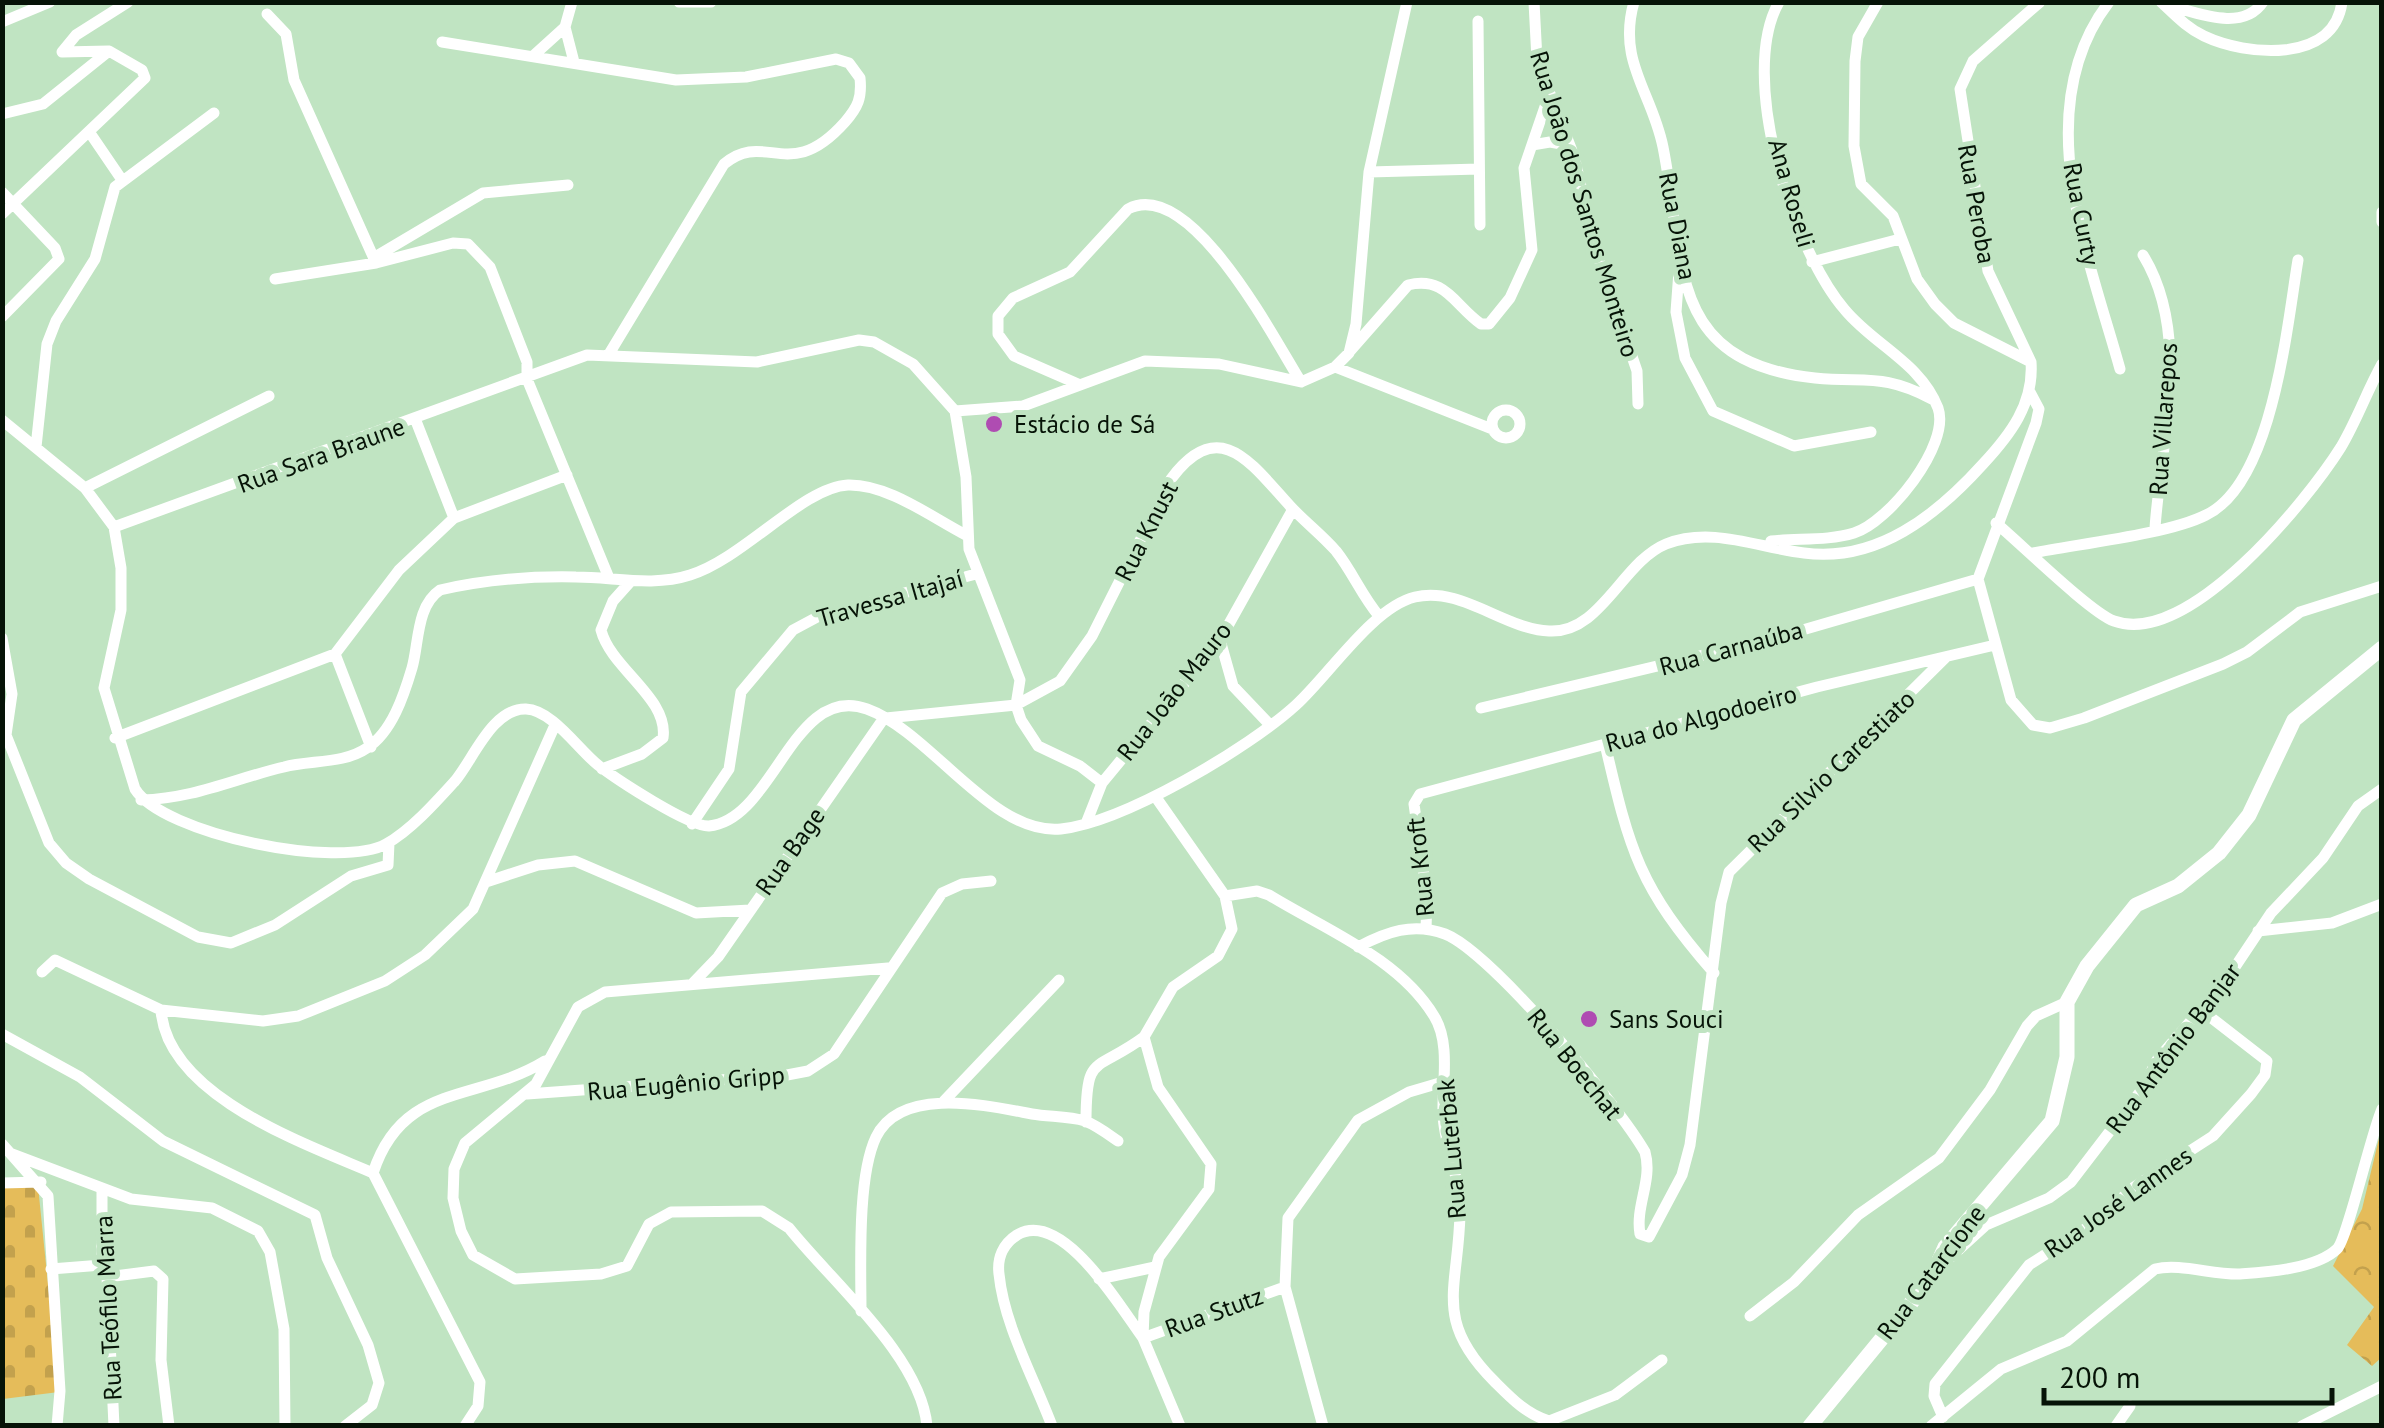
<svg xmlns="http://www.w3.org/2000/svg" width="2384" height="1428" viewBox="0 0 2384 1428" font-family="'PT Sans',sans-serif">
<defs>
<pattern id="forest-crowns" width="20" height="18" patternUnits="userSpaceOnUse" patternTransform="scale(2.5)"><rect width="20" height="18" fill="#e5bc5a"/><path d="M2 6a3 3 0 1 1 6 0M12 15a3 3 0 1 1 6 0" fill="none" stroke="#c3a14d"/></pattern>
<pattern id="cemetery-stones" width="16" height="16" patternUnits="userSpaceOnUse" patternTransform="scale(2.5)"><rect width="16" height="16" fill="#e5bc5a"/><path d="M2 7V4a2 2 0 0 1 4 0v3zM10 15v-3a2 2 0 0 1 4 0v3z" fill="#c3a14d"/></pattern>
</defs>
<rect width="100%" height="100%" fill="#c0e4c2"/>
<!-- forest -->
<path fill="url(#forest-crowns)" d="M2381,1130L2382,1357L2372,1366L2347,1345L2374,1307L2333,1266L2362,1209Z"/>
<!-- cemetery -->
<path fill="url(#cemetery-stones)" d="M2,1186H38L59,1392L3,1399Z"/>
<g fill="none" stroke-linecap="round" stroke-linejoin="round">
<!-- street -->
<path stroke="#fff" stroke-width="11" d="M679,2H711
M1534,2L1537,60L1574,156L1596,251L1637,371L1638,404
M1634,2C1617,62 1652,92 1663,147C1686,262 1665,362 1815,378C1867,383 1882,373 1932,399
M1878,2L1858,37L1855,61L1854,146L1861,184L1893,216L1917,279L1935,304L1954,323L2031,362
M2109,2C2027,109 2089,257 2120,369
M2161,2C2175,15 2187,28 2204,36C2246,56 2334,64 2342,2
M2167,5C2196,12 2242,33 2263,2
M267,14L286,34L294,80L376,263
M1478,21L1480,225
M2,22L50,2
M565,27L574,62
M442,42L676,80L746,77L836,59L849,63L860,78C862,98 858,107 845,122C789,185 766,129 724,164L609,354
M533,56L565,27L572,2
M2,114L43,104L109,51
M90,133L122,180
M1532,145L1550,142L1567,145
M1369,172L1479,169
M2,192L55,248L59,259L2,317
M2382,212V222
M2,214L145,78L142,70L109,51L62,52L76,35L128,2
M2143,255C2192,335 2161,440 2155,528
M375,257L483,193L568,185
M1812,262L1900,239
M1679,271L1676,312L1685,358L1713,411L1794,446L1871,432
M275,279L376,263L453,243L468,244L490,267L527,362V379L609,578
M1350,351L1408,285C1446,276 1454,305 1481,324H1489L1510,298L1532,250L1524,168L1548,98
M1335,367L1492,429
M1078,384L1014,356L998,334V316L1013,298L1070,272L1128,209C1191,176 1275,341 1301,382
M2030,392L2039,409L2036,423L1978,579L2011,700L2033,725L2050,728L2084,718L2223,664L2247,652L2300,612L2382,586
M1492 424a14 14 0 1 1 28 0a14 14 0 1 1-28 0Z
M955,411L1023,406L1145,361L1219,364L1301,382L1335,367L1349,353L1356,324L1369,172L1407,2
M2,420L85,488L114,527L121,568V610L104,688L135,789C163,834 339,870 386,844C410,831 436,802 455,781C473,760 492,708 526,709C552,710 578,749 598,765C616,779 689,827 709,826C774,820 793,682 867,709C931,732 992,836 1061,829C1124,822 1249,748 1296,705C1329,675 1373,607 1415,597C1461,586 1504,629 1549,631C1601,634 1622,562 1666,544C1712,526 1759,548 1804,553C1877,563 1937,515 1983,464C2010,435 2034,404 2031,362L1988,271L1960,89L1973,61L2040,2
M36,447L47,344L56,321L95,259L115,187L214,113
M85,488L269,396
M454,518L567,475
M1996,523C2020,543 2091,613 2114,621C2188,648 2307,501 2341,447C2357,420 2367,391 2382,364
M114,527L587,355L757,362L859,340L874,342L913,364L955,411L966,477L969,549L1020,680L1016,705L1021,720L1038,746L1080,766L1102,783
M1771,541C1799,538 1828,541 1854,533C1888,523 1951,445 1938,408C1921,363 1874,345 1845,310C1793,250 1737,76 1779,2
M2033,553C2078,544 2169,534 2206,515C2273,483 2287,325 2298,260
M2,638L12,694L6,735L49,843L66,863L89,879L198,937L231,943L275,925L351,876L388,865L389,843
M1220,640L1233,686L1270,725
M335,654L371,747
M1481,708L1775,638L1978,579
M886,718L1016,705L1060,681L1092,636L1171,479C1220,413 1253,466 1291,507C1305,522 1322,535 1336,551C1352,571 1362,596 1379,616
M115,738L335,654L399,570L454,518L416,421
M1605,744C1630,852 1639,887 1714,973
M602,769L642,754L663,738C669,698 611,669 601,630L613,601L630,582
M1155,796L1225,896L1232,929L1218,956L1173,987L1144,1037L1158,1087L1211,1164L1209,1189L1159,1257L1144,1312L1143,1338L1180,1426
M141,800C196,798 233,779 284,767C310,760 344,764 367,748C392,732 404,695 412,668C419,644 416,606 440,590C484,580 531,576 576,577C614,577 653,587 690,575C743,559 803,487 848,485C888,484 931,517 966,535
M1087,821L1102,783L1220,640L1293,509
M692,824L729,769L741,692L793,630L821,615L976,574
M486,882L538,865L575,861L696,913L750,910
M1225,896L1257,891L1269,895C1324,929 1399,958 1434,1016C1451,1043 1442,1084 1443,1114C1444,1147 1461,1178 1460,1212C1459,1288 1432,1319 1494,1381C1511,1398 1526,1414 1549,1421L1615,1395L1662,1360
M1426,929L1427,897L1414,804L1420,794L1817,687L1995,645
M2258,931L2332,923L2382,904
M1358,947C1386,932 1413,922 1445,934C1491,952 1619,1106 1645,1152C1653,1180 1635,1206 1640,1234L1649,1237L1682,1175L1690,1145L1721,903L1729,872L1946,657
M888,968L605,992L578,1007L536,1084L465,1143L454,1169L453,1198L461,1231L473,1255L515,1279L601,1274L627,1266L649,1224L671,1212L762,1211L789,1228C832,1282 921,1357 927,1426
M42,972L55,960L161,1010L263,1021L298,1016L385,981L425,955L473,909L555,725
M693,983L718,957L884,718
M161,1010C167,1096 306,1144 373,1173
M2,1034L80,1077L163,1141L315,1215L327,1258L368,1345L379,1383L372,1405L345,1426
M527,1094L787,1075L808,1071L834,1054L942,893L962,884L991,881
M944,1101L1059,980
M1086,1122C1086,1052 1095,1073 1144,1037
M2,1144L48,1196L60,1391L57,1426
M12,1154L131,1199L212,1208L258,1231L270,1252L284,1329L285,1426
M373,1173L480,1382L478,1406L465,1426
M373,1173C403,1081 477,1103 545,1061
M2,1183L41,1182
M102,1191V1265L107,1277L114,1426
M1941,1266L1986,1225L2049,1198L2071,1182L2143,1088L2157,1060L2227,979L2271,913L2323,858L2358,806L2382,789
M51,1269L102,1265
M107,1277L154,1271L163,1279L161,1360L169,1426
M1099,1279L1155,1267
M861,1311C861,1266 857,1177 876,1137C901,1085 989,1106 1032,1114C1049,1117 1068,1116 1085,1121C1096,1125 1108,1134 1118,1141
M1750,1316L1794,1282L1858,1215L1939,1158L1990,1090L2027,1026L2036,1016L2067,1002
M1143,1338L1285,1287
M1943,1417L1934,1396L1935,1384L2029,1265L2093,1224L2134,1187L2213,1136L2251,1094L2265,1075L2267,1061L2200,1009
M1052,1426C1034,1378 1004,1325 999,1274C997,1258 1003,1244 1017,1235C1062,1208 1120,1307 1143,1338
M1323,1426L1285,1287L1288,1218L1358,1120L1409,1092L1443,1082
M1931,1426L2001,1369L2067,1341L2155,1269C2180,1263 2213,1275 2240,1274C2267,1272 2316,1269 2337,1249C2347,1240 2371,1134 2382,1109
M2116,1426L2130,1406
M2302,1426L2382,1386"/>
<!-- secondary -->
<path stroke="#fff" stroke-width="15" d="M1810,1426L1911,1303L1934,1272L1945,1247L2052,1121L2067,1057V1002L2087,966L2136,905L2178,886L2219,853L2249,815L2294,720L2382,648"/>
</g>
<!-- markers -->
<g fill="#af4cb2" stroke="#c0e4c2" stroke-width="4">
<circle cx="994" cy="424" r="10"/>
<circle cx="1589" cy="1019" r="10"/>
</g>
<g text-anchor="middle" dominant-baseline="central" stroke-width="10" stroke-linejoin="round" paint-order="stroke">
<!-- street labels -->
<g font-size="25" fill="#061307" stroke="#c0e4c2">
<text transform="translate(1792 193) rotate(74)">Ana Roseli</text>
<text transform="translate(1585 204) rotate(73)">Rua João dos Santos Monteiro</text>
<text transform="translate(1977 204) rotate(80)">Rua Peroba</text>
<text transform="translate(2082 214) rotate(79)">Rua Curty</text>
<text transform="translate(1678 226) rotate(79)">Rua Diana</text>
<text transform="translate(2163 419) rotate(-86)">Rua Villarepos</text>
<text transform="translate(321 455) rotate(-20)">Rua Sara Braune</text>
<text transform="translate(1146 531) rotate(-63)">Rua Knust</text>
<text transform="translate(890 598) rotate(-16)">Travessa Itajaí</text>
<text transform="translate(1731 648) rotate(-15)">Rua Carnaúba</text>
<text transform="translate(1174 691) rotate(-52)">Rua João Mauro</text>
<text transform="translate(1701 718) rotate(-15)">Rua do Algodoeiro</text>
<text transform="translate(1831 771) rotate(-44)">Rua Silvio Carestiato</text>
<text transform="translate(790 851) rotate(-55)">Rua Bage</text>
<text transform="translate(1420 867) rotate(-96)">Rua Kroft</text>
<text transform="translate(2173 1048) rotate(-53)">Rua Antônio Banjar</text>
<text transform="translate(1575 1064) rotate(51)">Rua Boechat</text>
<text transform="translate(686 1083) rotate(-5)">Rua Eugênio Gripp</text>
<text transform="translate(1451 1149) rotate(-95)">Rua Luterbak</text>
<text transform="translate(2118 1202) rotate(-35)">Rua José Lannes</text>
<text transform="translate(1931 1272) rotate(-53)">Rua Catarcione</text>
<text transform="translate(108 1308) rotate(-93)">Rua Teófilo Marra</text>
<text transform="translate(1214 1312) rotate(-20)">Rua Stutz</text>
</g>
<!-- poi labels -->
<g font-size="25" fill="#061307" stroke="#c0e4c2" text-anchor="start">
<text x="1014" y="424">Estácio de Sá</text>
<text x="1609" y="1019">Sans Souci</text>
</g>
</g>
<!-- border -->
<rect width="2384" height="1428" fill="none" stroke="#061307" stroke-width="10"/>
<!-- scale -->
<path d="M2044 1388v15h288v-15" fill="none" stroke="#061307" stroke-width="5"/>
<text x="2059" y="1388" font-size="30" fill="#061307" stroke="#c0e4c2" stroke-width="8" paint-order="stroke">200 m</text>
</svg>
